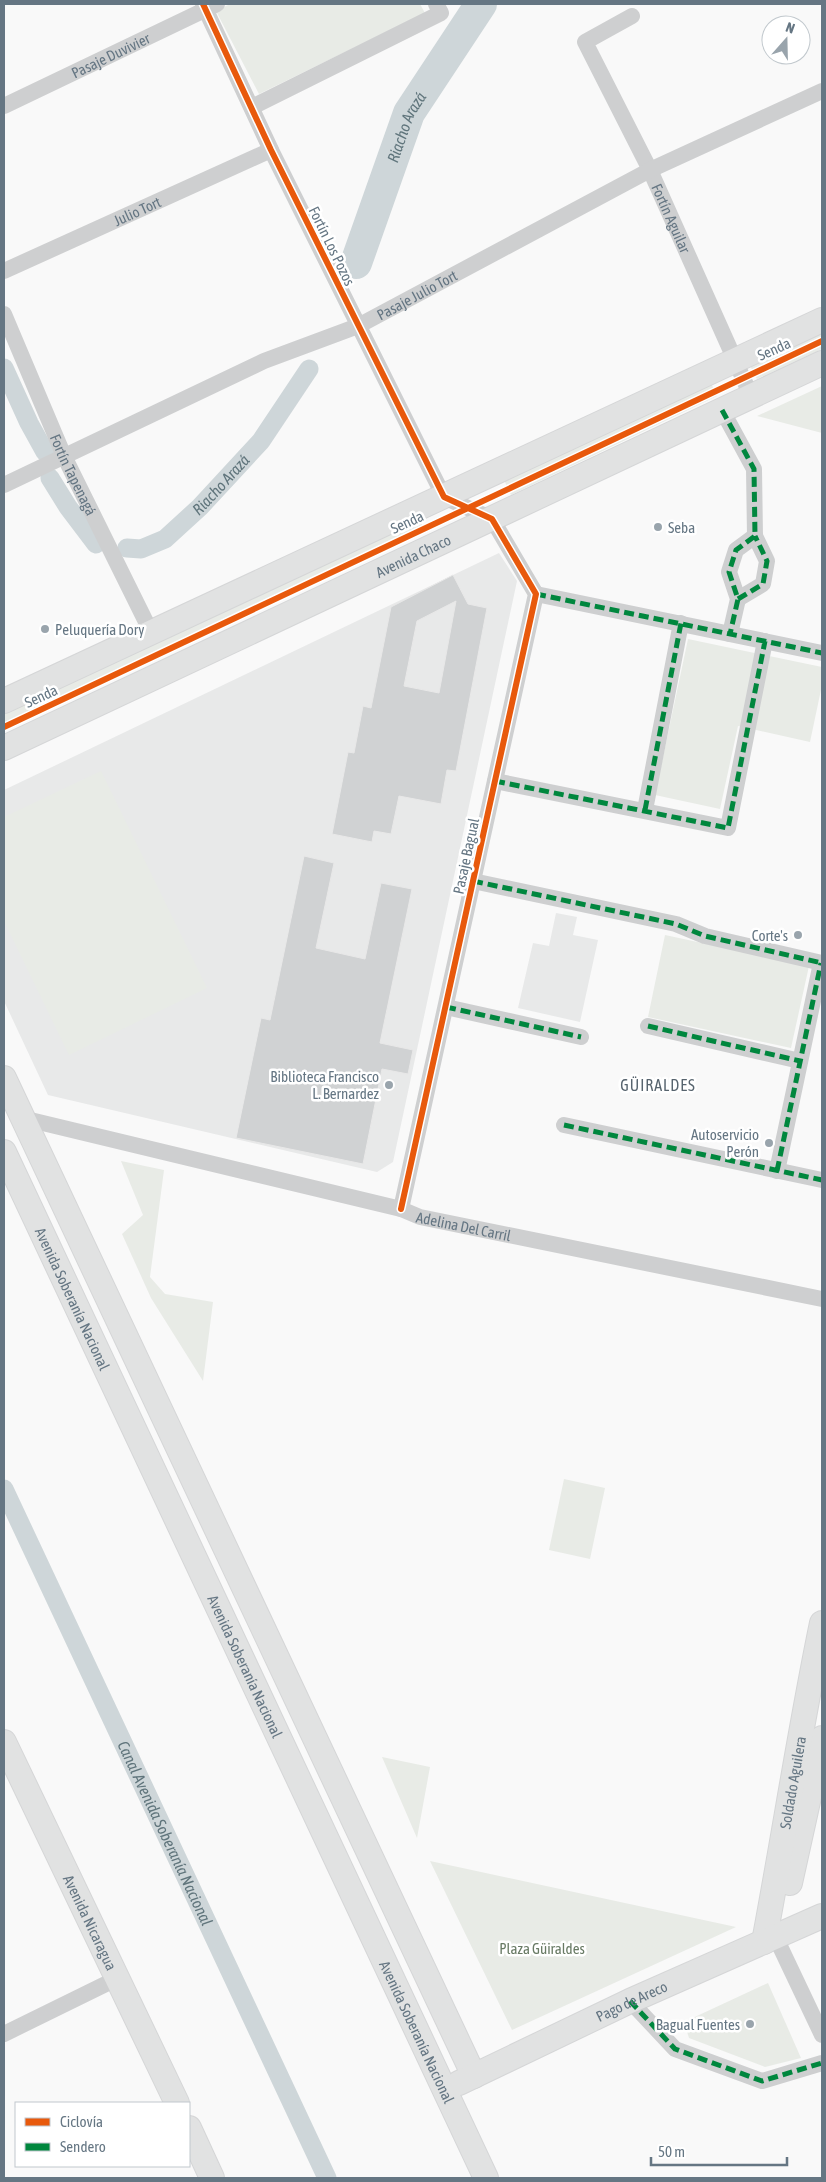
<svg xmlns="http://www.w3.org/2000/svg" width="826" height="2182" viewBox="0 0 826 2182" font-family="'Asap Condensed',sans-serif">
<rect width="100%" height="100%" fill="#f9f9f9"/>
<!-- built -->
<path fill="#e8e9e9" d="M499,553L517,581L393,1162L377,1172L48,1095L4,1001V790Z
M556,913L577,917L573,935L598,940L580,1022L518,1008L533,943L549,946Z"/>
<!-- green -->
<path fill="#e8ebe6" d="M230,4H420L425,13L259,94L216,11Z
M822,330V349L757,379L749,364Z
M710,381L717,396L511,495L504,480Z
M822,386V433L757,416Z
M418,516L425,531L4,731V713Z
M688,639L822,667V685L810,742L738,726L720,809L655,795Z
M101,771L207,988L69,1055L4,921V817Z
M665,935L809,966L791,1048L648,1017Z
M121,1161L164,1170L150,1277L165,1294L213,1302L203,1381L151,1298L122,1234L143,1215Z
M564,1479L605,1488L590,1559L549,1550Z
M382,1757L430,1767L417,1838Z
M430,1861L736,1927L512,2030Z
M768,1983L801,2058L765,2067L689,2038L684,2022Z"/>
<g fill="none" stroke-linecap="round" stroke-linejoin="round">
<!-- canal -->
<g stroke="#ced6d9" stroke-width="19">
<path d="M4,368L29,423L45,452"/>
<path d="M50,478L68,507L96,544"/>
<path id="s1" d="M127,548L141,549L165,539L200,507L261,441L309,369"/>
<path id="s2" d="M4,1489L327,2178"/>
</g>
<!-- river -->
<path stroke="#ced6d9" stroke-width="32" id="s3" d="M356,263L409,113L481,4"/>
</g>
<!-- building -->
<path fill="#d0d2d3" stroke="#e8e8e8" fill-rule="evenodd" d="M453,575L468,604L487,608L456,771L447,770L441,804L399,796L391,834L374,831L372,842L332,834L348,752L354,753L363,706L371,708L391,607ZM456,601L439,693L404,686L417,621Z
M304,856L334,863L316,948L365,959L381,883L412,889L380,1043L413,1050L408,1074L382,1069L363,1164L236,1138L261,1018L270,1020Z"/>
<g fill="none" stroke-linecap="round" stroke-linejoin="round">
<!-- secondary casing -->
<g stroke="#d5d6d7" stroke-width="26">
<g id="secondary">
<path d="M4,701L822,320"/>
<path id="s10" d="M4,748L822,363"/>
<path d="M4,1078L474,2076"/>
<path id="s11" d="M4,1152L486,2178"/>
<path id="s12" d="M4,1742L177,2103"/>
<path d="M790,1883L822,1738"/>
<path id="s13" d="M764,1942C784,1836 800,1729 822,1623"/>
<path id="s14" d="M459,2083L630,2001L822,1916"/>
<path d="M189,2128L212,2178"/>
</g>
</g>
<!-- street -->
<g stroke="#cecfd0" stroke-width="16">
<path d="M203,4L271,150L444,497L492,519L536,594L401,1209"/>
<path id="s4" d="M632,16L585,42L650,170L751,396"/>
<path id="s5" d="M4,106L217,4"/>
<path d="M252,107L441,13L436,4"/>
<path id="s6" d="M4,271L271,150"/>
<path id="s7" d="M4,314L64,456L151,632"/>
<path d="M722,410L754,469L755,536L736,550L729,572L738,599L730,634"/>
<path id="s8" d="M4,485L264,361L358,326L650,170L822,91"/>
<path d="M536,594L822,653"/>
<path d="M738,599L763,584L767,561L755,536"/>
<path d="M495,781L728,828L765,641"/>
<path d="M645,810L681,623"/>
<path d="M473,881L676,924L705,936L822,963"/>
<path d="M446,1007L581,1037"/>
<path d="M648,1026L800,1061"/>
<path id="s9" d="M22,1118L401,1209L420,1217L822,1299"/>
<path d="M564,1125L822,1180"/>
<path d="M777,1171L821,963"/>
<path d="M776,1938L822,2035"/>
<path d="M630,2001L675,2049L762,2081L822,2063"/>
<path d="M4,2034L118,1978"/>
</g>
<!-- secondary -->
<use href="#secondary" stroke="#e1e2e2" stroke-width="24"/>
<!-- quiet -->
<path stroke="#00873e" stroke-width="5" stroke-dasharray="10 5" stroke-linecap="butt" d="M722,410L754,469L755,536L736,550L729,572L738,599L730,634
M536,594L822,653
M738,599L763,584L767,561L755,536
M495,781L728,828L765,641
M645,810L681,623
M473,881L676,924L705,936L822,963
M446,1007L581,1037
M648,1026L800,1061
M564,1125L822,1180
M777,1171L821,963
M630,2001L675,2049L762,2081L822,2063"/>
<!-- cycleway casing -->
<g stroke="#fff" stroke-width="9">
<path id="cycleway" d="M203,4L271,150L444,497L492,519L536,594L401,1209
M4,727L822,341"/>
</g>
<!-- cycleway -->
<use href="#cycleway" stroke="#e8590c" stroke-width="6"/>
</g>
<!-- markers -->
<g fill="#99a4ac" stroke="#fff" stroke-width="2">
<circle cx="658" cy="527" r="5"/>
<circle cx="45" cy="629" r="5"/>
<circle cx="798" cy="935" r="5"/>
<circle cx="389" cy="1085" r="5"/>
<circle cx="769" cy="1143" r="5"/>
<circle cx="750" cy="2024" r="5"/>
</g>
<g text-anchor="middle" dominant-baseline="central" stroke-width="5" stroke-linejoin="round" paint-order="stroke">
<!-- street labels -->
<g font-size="15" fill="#657683" stroke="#fff">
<text stroke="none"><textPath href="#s5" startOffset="118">Pasaje Duvivier</textPath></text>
<text stroke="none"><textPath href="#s6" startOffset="146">Julio Tort</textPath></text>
<text stroke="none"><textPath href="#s4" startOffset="250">Fortín Aguilar</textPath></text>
<text transform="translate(332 246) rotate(64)">Fortín Los Pozos</text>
<text stroke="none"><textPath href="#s8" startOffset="455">Pasaje Julio Tort</textPath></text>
<text transform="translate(774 349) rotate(-24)">Senda</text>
<text stroke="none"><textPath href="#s7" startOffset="175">Fortín Tapenagá</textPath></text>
<text transform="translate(407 522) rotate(-25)">Senda</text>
<text stroke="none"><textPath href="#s10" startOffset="452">Avenida Chaco</textPath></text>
<text transform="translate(41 696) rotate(-25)">Senda</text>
<text transform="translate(466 856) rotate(-78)">Pasaje Bagual</text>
<text stroke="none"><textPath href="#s9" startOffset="455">Adelina Del Carril</textPath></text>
<text stroke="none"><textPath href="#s11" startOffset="162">Avenida Soberanía Nacional</textPath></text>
<text stroke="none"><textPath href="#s11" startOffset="568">Avenida Soberanía Nacional</textPath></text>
<text stroke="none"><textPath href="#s13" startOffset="162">Soldado Aguilera</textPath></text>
<text stroke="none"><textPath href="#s12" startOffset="200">Avenida Nicaragua</textPath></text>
<text stroke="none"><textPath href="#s14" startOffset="191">Pago de Areco</textPath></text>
<text stroke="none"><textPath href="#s11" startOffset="972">Avenida Soberanía Nacional</textPath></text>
</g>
<!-- poi labels -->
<g font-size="15" fill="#657683" stroke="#fff" text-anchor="end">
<text x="668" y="527" text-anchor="start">Seba</text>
<text x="55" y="629" text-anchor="start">Peluquería Dory</text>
<text x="788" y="935">Corte's</text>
<text x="379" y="1076">Biblioteca Francisco<tspan x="379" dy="17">L. Bernardez</tspan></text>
<text x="759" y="1134">Autoservicio<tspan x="759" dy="17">Perón</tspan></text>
<text x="740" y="2024">Bagual Fuentes</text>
</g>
<!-- park labels -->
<g font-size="15" fill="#687a64" stroke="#fff">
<text x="542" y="1948">Plaza Güiraldes</text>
</g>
<!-- water labels -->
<g font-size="16" font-style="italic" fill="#60757c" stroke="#fff">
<text stroke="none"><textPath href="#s3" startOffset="145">Riacho Arazá</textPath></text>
<text stroke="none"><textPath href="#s1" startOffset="118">Riacho Arazá</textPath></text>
<text stroke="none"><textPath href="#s2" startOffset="380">Canal Avenida Soberanía Nacional</textPath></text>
</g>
<!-- neighbourhood labels -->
<g font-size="16" letter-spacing="1" fill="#57646e" stroke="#fff">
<text x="658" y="1085">GÜIRALDES</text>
</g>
</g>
<!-- border -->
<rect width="826" height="2182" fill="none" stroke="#657683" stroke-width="10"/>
<!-- legend -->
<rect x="15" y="2102" width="175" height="65" fill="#ffffff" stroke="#c1c8cd"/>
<rect x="25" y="2118" width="25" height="8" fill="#e8590c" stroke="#c1c8cd"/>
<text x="60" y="2127" font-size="15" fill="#657683">Ciclovía</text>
<rect x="25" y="2143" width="25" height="8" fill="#00873e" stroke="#c1c8cd"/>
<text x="60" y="2152" font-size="15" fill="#657683">Sendero</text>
<!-- north arrow -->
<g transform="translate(786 40) rotate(20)"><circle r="24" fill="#ffffff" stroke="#c1c8cd"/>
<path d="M0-4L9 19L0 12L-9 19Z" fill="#99a4ac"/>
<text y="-8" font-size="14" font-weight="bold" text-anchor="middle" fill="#657683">N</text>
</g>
<!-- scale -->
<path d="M651 2157v8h136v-8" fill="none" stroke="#657683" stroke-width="2.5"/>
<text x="658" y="2157" font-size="15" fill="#657683" stroke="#ffffff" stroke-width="4" paint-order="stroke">50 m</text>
</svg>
